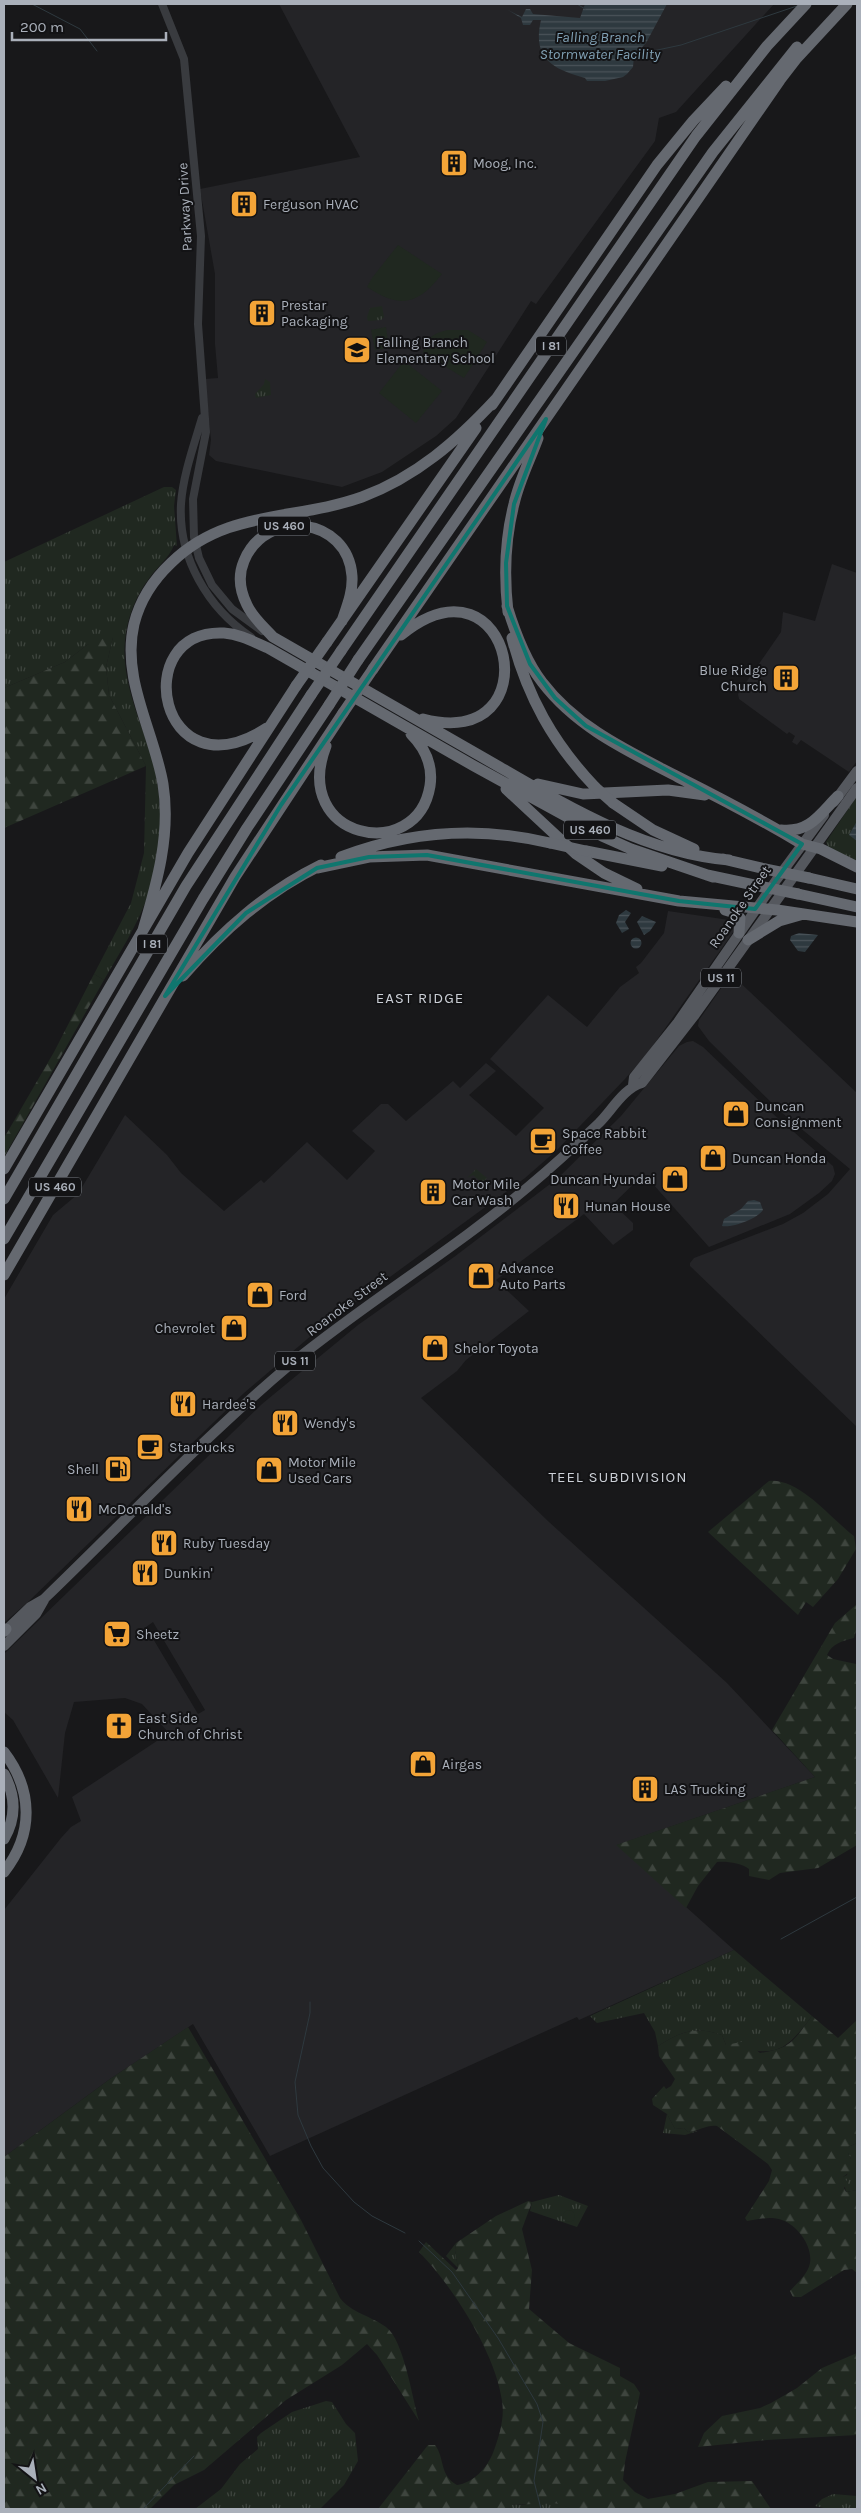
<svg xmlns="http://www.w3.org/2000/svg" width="861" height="2513" viewBox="0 0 861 2513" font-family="Karla,sans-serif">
<defs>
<pattern id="grass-tufts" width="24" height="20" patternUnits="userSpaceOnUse" patternTransform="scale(1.25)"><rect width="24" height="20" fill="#202820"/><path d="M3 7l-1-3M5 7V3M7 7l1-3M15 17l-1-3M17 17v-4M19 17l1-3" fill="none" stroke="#3e453e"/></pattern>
<pattern id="forest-firs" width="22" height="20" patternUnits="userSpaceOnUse" patternTransform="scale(1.25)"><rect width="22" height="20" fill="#202820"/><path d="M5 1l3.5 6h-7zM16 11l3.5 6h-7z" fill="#3e453e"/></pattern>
<pattern id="water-rules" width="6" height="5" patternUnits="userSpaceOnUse" patternTransform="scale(1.25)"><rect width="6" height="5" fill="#2e393f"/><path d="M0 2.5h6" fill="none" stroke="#4a5359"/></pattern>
</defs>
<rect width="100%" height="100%" fill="#18181a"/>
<!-- built -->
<path fill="#242427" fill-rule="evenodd" d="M279,4H774L676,112L659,118L655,141L536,304L531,301L456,418L436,436L382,472L342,487L216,461L209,455L211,440L205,379L218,378L215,344V274L200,189L360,157Z
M832,564L857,573V761L849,772L801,740L797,745L792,742L795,736L789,732L787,734L739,699L738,694L781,632L783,612L815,621Z
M668,911L736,921L734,931L683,1003L645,1057L624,1080L557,1150L525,1178L319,1329L244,1393L28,1602L4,1623V1299L53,1215L78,1194L125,1115L167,1155L181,1173L224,1211L261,1180L264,1183L307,1142L347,1180L375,1151L352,1131L381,1104H388L406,1121L453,1081L460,1088L486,1063L496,1071L469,1095L516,1136L544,1108L490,1059L548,995L587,1027L620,987L639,973L636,967L641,963L664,933Z
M731,974L857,1093V1427L690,1266V1263L694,1258L783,1224L803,1213L828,1194L850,1169L781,1112L709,1041L698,1026L699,1020Z
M693,1041L703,1047L772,1113L833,1166L835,1174L832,1181L819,1193L790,1214L709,1247L644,1174L613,1204L633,1223V1230L613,1245L584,1214L496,1280L529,1311L466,1360L457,1371L421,1398L549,1522L727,1683L815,1777L617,1845L734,1950L579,2020L577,2017L270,2156L193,2024L110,2079L4,2157V1910L61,1838L71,1827L81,1821L72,1797L169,1733L142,1704L125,1698L74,1702L65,1733L58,1798L13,1720L4,1712V1654L262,1404L358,1325L454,1257L558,1178L621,1116L679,1046L687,1042ZM153,1622L205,1710L198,1714L146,1627Z"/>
<!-- grass -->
<path fill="url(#grass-tufts)" d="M382,306L384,317L381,320L368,321L367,317L370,308Z
M265,379L270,382L271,395L256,398L255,394L264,384Z
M164,487H172L176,490L174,506L177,546L174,545C169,558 158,566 150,577C136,595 127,618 125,640C121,679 139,718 151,754C164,798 163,849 149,892C139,923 120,952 104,980L94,974L131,903L144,853L146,766L109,695L106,667L113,637L87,645L65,662L4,688V562Z
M857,796V862L828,847L826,842Z
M476,1169L487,1178L482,1183L473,1175L467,1178Z
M734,1950L812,2016C782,2056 775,2056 726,2045L722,2035C695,2026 682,2031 658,2046L655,2032L644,2013L597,2023L590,2016Z
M667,2114L675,2129L684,2128L688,2132L698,2131L685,2135L663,2133Z
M857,2143V2190L846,2192L843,2177L847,2175L851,2159L848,2153V2147Z
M559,2195L588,2206L577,2227L530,2211L532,2202Z
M456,2243L455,2250L458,2268L446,2256Z
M326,2401L332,2402L346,2424L355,2433L358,2461L344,2485L320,2509H195L221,2489L240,2464L258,2449L257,2437L261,2433L292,2412Z
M833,2494L857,2496V2509H828L815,2506L822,2499Z
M542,2501L558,2502L571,2509H508L511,2504L523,2505Z"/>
<!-- forest -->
<path fill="url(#forest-firs)" d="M106,635L113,637L106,667L109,695L146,766L4,828V688L65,662L87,645Z
M94,974L104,980L4,1157V1138L54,1052Z
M769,1481C800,1478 831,1519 854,1536L856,1549L838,1579L813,1607L806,1602L798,1615L708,1532Z
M857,1604V1627L854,1638C843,1641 832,1643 827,1655L833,1659L856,1664L857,1669V1845L818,1868L780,1873L769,1880L749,1876V1869C742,1863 726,1861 717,1862L698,1886L686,1908L616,1845L815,1777L772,1730L835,1623Z
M812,2016L838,2038L857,2020V2143L848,2147V2153L851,2159V2171L843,2177L848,2182L844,2188L846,2192L857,2190V2273L852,2269L844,2270L801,2297H793L790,2291C797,2283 808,2274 810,2263C813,2246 797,2225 782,2220C771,2216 759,2219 747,2221L745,2218L769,2181L772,2170L768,2164L717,2126C709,2124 698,2131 688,2132L684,2128L675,2129L667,2114L653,2105L652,2099L664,2086L666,2089L671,2086L675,2079L659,2056L658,2046C682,2031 695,2026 722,2035L726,2045L746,2041L760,2053C792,2048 793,2041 812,2016Z
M188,2027L301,2220L340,2298C350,2312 373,2317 386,2327C404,2340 412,2398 419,2421L377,2355L367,2344L342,2365L286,2400L204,2470L174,2485L150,2509H4V2157L110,2079Z
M528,2201L532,2202L522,2229L532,2270L529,2309L569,2343L620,2368V2376L634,2384L640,2393L625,2462L623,2480L635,2492L648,2499L675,2494L708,2482L752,2481L771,2509H571C546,2496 537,2507 512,2504L508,2509H378L428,2445H435C445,2458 439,2475 457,2485C473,2483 487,2468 493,2453C499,2437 505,2418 502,2401C496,2354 452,2285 419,2252L426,2242L456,2270L458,2268L455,2250L456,2243L496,2216Z
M857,2353V2435L767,2440L698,2447L704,2433L722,2416L760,2408L771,2403L797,2388L822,2368Z"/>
<!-- pitch -->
<path fill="#202820" d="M398,245L442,274C418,305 400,309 367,287L372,278Z
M386,327L389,348L375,350L371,330Z
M448,330H468L487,342L464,378L423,353C426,338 433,333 448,330Z
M404,361L442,391L416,423L379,393Z
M563 2216a6 6 0 1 1 12 0a6 6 0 1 1-12 0Z"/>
<!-- water -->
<path fill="url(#water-rules)" d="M585,4H667L646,43L634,56L633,67L627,74L623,77L605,81H587L585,78C552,69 532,58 541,20H533L530,25H523L521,18L508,10L522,17L526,9H530L533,14L580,18Z
M857,821V841L849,835Z
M626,910L631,913L625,922L629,929L622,933L616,923L619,915Z
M642,916L656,922L650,931L644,935L637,922Z
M799,933L818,935L805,952L798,951L790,940L791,936Z
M630.5 943a5.5 5.5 0 1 1 11 0a5.5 5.5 0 1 1-11 0Z
M754,1200L760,1202L763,1210C757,1219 732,1228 722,1226L724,1219L741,1209L748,1201Z"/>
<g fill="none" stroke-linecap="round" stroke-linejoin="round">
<!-- stream -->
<path stroke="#2e393f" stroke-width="1" d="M32,4L80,29L97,51
M577,4L585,9
M639,51L648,52L681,45L797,6
M781,1939L857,1897
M310,2002V2013L295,2082L298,2115L311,2146L323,2168L354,2202L372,2216L405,2233
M419,2241L452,2272L498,2338L537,2404L543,2422L534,2481L541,2509
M143,2509L194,2456"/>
<!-- tertiary -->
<path stroke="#393b3f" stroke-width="8" d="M162,4L184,59L201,236L198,324L206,432L193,499L194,537L199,558L212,585L232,609L262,631
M202,418C194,445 183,475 181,504C178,558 208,608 251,637"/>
<!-- primary -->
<path stroke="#55585e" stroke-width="10" d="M834,802L857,771
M633,1085L634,1077L678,1022L777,879L824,815
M4,1632L30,1607L44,1599C126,1520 205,1436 292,1363C368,1301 453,1250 528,1187C552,1167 576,1145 599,1123C612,1110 624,1088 642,1083L694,1016L857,788
M4,1646L36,1614L44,1600"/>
<!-- motorway -->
<path stroke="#656970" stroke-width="11" d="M492,405L657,165L693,121L726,86
M507,606C515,632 525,660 542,682C577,728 628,751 678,777C720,798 762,820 802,844L821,849L857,867
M508,612C504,577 505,539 514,504C519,481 530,460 538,438
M342,621C347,606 353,592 352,576C348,517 266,507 244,561C238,575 240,591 247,605C253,618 264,627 273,637C341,676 409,715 477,754C556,799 637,852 729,860
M401,635C513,544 554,753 423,719
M512,638C527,696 553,743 595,787
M327,642L476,428
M341,651L696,136L767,46L806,4
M358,660L713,152L797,47
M373,669L780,80L797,58L847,4
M267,728C158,798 128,628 224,633C240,634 254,642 268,648L474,766L602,836L631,849L713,877
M326,746C290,839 417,865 430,786C433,766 425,748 411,734
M538,784L583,794L668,790L705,795
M506,789L576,854L604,873L637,889
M613,803L653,830L694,849
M781,830C810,833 820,814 838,796
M586,851L662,866
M341,857C409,831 479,826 550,843
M723,859L765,869
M317,868L369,857L427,855L679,901L777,910L857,922
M707,875L754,885
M809,878L857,889
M798,894L857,907
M725,910L735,913L740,918L739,933
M143,930C157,883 171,834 163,784C154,731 121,679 134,624C140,600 153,580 171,563C226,509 295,521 362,497C416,477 457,441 496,399
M748,940L779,921L800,915
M183,976C223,930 266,892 321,865
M4,1169L188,853L296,686
M4,1199L186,886L311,695
M4,1239L203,899L247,828L329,705
M4,1275L235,877L343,713
M4,1631L6,1629
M4,1752C33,1790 34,1834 4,1872
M4,1774C16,1796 16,1818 4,1839"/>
<!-- motorway-bridge -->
<path stroke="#656970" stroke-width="11" d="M296,686L327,642
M311,695L341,651
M329,705L358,660
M343,713L373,669
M595,787L613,803
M550,843L586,851
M765,869L809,878
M754,885L798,894"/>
</g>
<!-- marked area -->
<path fill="none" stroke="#0f766e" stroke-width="4" stroke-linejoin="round" d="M546,419L514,504L506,563L507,606L530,664L555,698L586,726L802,844L755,909L679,901L427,855L369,857L317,868L246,913L165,996L281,805Z"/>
<!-- icons -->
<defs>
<g id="building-square" transform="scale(1.4375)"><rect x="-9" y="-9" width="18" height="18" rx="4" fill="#f3a437" stroke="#131315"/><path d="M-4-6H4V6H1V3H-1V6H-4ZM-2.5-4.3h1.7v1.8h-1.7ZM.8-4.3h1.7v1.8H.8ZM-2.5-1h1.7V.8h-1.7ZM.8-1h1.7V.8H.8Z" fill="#111"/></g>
<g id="school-square" transform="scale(1.4375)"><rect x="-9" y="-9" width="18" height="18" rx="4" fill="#f3a437" stroke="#131315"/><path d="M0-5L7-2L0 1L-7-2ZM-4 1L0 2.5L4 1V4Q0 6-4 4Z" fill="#111"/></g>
<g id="shop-square" transform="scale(1.4375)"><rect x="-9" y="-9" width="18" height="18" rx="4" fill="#f3a437" stroke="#131315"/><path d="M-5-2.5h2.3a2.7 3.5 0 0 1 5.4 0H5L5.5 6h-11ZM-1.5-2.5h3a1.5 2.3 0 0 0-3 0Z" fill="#111"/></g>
<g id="cafe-square" transform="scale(1.4375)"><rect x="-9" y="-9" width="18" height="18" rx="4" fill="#f3a437" stroke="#131315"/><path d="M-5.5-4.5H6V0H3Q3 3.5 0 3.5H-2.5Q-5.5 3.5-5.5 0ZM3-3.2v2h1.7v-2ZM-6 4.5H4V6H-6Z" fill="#111"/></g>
<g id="restaurant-square" transform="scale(1.4375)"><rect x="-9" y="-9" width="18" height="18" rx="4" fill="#f3a437" stroke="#131315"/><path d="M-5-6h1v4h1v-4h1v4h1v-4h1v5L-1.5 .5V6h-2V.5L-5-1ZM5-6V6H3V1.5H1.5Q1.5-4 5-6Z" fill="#111"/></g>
<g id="fuel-square" transform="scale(1.4375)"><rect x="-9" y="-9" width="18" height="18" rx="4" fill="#f3a437" stroke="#131315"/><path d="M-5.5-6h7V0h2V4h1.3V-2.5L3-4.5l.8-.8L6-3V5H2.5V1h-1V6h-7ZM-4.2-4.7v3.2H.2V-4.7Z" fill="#111"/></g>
<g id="supermarket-square" transform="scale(1.4375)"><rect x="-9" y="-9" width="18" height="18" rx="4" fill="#f3a437" stroke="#131315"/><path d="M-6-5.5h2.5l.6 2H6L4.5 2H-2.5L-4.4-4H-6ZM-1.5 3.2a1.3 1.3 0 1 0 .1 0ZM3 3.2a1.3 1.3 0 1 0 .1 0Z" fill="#111"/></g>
<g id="church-square" transform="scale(1.4375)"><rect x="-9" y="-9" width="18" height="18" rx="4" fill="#f3a437" stroke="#131315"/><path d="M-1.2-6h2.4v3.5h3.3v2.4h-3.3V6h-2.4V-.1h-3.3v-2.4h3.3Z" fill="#111"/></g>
</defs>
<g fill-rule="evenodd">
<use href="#building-square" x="454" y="163"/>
<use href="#building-square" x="244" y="204"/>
<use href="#building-square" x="262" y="313"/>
<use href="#school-square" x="357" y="350"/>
<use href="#building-square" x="786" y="678"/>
<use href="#shop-square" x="736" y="1114"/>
<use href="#cafe-square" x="543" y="1141"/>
<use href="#shop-square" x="713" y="1158"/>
<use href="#shop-square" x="675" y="1179"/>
<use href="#building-square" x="433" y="1192"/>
<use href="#restaurant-square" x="566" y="1206"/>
<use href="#shop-square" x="481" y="1276"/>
<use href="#shop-square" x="260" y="1295"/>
<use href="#shop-square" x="234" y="1328"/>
<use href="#shop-square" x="435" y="1348"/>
<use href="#restaurant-square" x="183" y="1404"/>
<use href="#restaurant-square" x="285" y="1423"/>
<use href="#cafe-square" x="150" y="1447"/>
<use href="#fuel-square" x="118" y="1469"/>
<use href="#shop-square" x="269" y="1470"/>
<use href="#restaurant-square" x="79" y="1509"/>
<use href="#restaurant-square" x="164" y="1543"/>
<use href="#restaurant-square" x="145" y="1573"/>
<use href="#supermarket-square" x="117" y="1634"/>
<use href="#church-square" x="119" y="1726"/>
<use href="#shop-square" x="423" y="1764"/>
<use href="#building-square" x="645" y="1789"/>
</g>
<g text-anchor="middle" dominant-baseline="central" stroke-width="4" stroke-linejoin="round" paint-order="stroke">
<!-- shield labels -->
<g fill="#131315" stroke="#7d8188" stroke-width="1">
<rect x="536" y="336.5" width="30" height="19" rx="4"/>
<rect x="258" y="516.5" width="52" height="19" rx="4"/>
<rect x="564" y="820.5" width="52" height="19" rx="4"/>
<rect x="137" y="934.5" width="30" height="19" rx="4"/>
<rect x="701" y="968.5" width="40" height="19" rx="4"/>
<rect x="29" y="1177.5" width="52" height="19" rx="4"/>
<rect x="275" y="1351.5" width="40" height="19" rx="4"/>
</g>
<g font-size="12" font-weight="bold" fill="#aab0ba">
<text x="551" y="346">I 81</text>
<text x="284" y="526">US 460</text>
<text x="590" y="830">US 460</text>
<text x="152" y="944">I 81</text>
<text x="721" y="978">US 11</text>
<text x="55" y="1187">US 460</text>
<text x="295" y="1361">US 11</text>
</g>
<!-- poi labels -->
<g font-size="14" fill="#aab0ba" stroke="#131315" text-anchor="start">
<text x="473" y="163">Moog, Inc.</text>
<text x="263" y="204">Ferguson HVAC</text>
<text x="281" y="305">Prestar<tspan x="281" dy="16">Packaging</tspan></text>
<text x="376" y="342">Falling Branch<tspan x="376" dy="16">Elementary School</tspan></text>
<text x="767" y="670" text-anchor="end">Blue Ridge<tspan x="767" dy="16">Church</tspan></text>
<text x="755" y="1106">Duncan<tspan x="755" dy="16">Consignment</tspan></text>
<text x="562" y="1133">Space Rabbit<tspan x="562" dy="16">Coffee</tspan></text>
<text x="732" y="1158">Duncan Honda</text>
<text x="656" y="1179" text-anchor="end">Duncan Hyundai</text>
<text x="452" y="1184">Motor Mile<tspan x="452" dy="16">Car Wash</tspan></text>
<text x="585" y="1206">Hunan House</text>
<text x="500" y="1268">Advance<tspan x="500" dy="16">Auto Parts</tspan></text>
<text x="279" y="1295">Ford</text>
<text x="215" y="1328" text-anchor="end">Chevrolet</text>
<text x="454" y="1348">Shelor Toyota</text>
<text x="202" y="1404">Hardee's</text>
<text x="304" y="1423">Wendy's</text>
<text x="169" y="1447">Starbucks</text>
<text x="288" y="1462">Motor Mile<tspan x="288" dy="16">Used Cars</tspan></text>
<text x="99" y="1469" text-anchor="end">Shell</text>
<text x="98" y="1509">McDonald's</text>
<text x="183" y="1543">Ruby Tuesday</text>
<text x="164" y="1573">Dunkin'</text>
<text x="136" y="1634">Sheetz</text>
<text x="138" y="1718">East Side<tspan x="138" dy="16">Church of Christ</tspan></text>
<text x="442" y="1764">Airgas</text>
<text x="664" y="1789">LAS Trucking</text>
</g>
<!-- street labels -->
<g font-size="14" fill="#aab0ba" stroke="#131315">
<text transform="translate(185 207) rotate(-93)">Parkway Drive</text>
<text transform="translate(740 907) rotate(-55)">Roanoke Street</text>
<text transform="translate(347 1304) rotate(-37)">Roanoke Street</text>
</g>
<!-- water labels -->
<g font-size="15" font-style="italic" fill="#81a1b5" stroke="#131315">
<text x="600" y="37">Falling Branch<tspan x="600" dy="17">Stormwater Facility</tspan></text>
</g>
<!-- neighbourhood labels -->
<g font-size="15" letter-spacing="1" fill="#cbcfd6" stroke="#131315">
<text x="420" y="998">EAST RIDGE</text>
<text x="618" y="1477">TEEL SUBDIVISION</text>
</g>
</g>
<!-- border -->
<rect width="861" height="2513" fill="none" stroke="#aab0ba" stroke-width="10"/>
<!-- north arrow -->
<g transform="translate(35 2478) rotate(150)" stroke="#131315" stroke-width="4" paint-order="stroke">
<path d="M0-4L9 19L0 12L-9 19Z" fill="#aab0ba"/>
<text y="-8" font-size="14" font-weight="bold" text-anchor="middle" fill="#aab0ba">N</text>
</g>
<!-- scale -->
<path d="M12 32v8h154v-8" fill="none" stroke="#aab0ba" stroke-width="2.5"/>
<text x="20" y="32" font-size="15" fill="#aab0ba" stroke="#131315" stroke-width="4" paint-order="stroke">200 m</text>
</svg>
